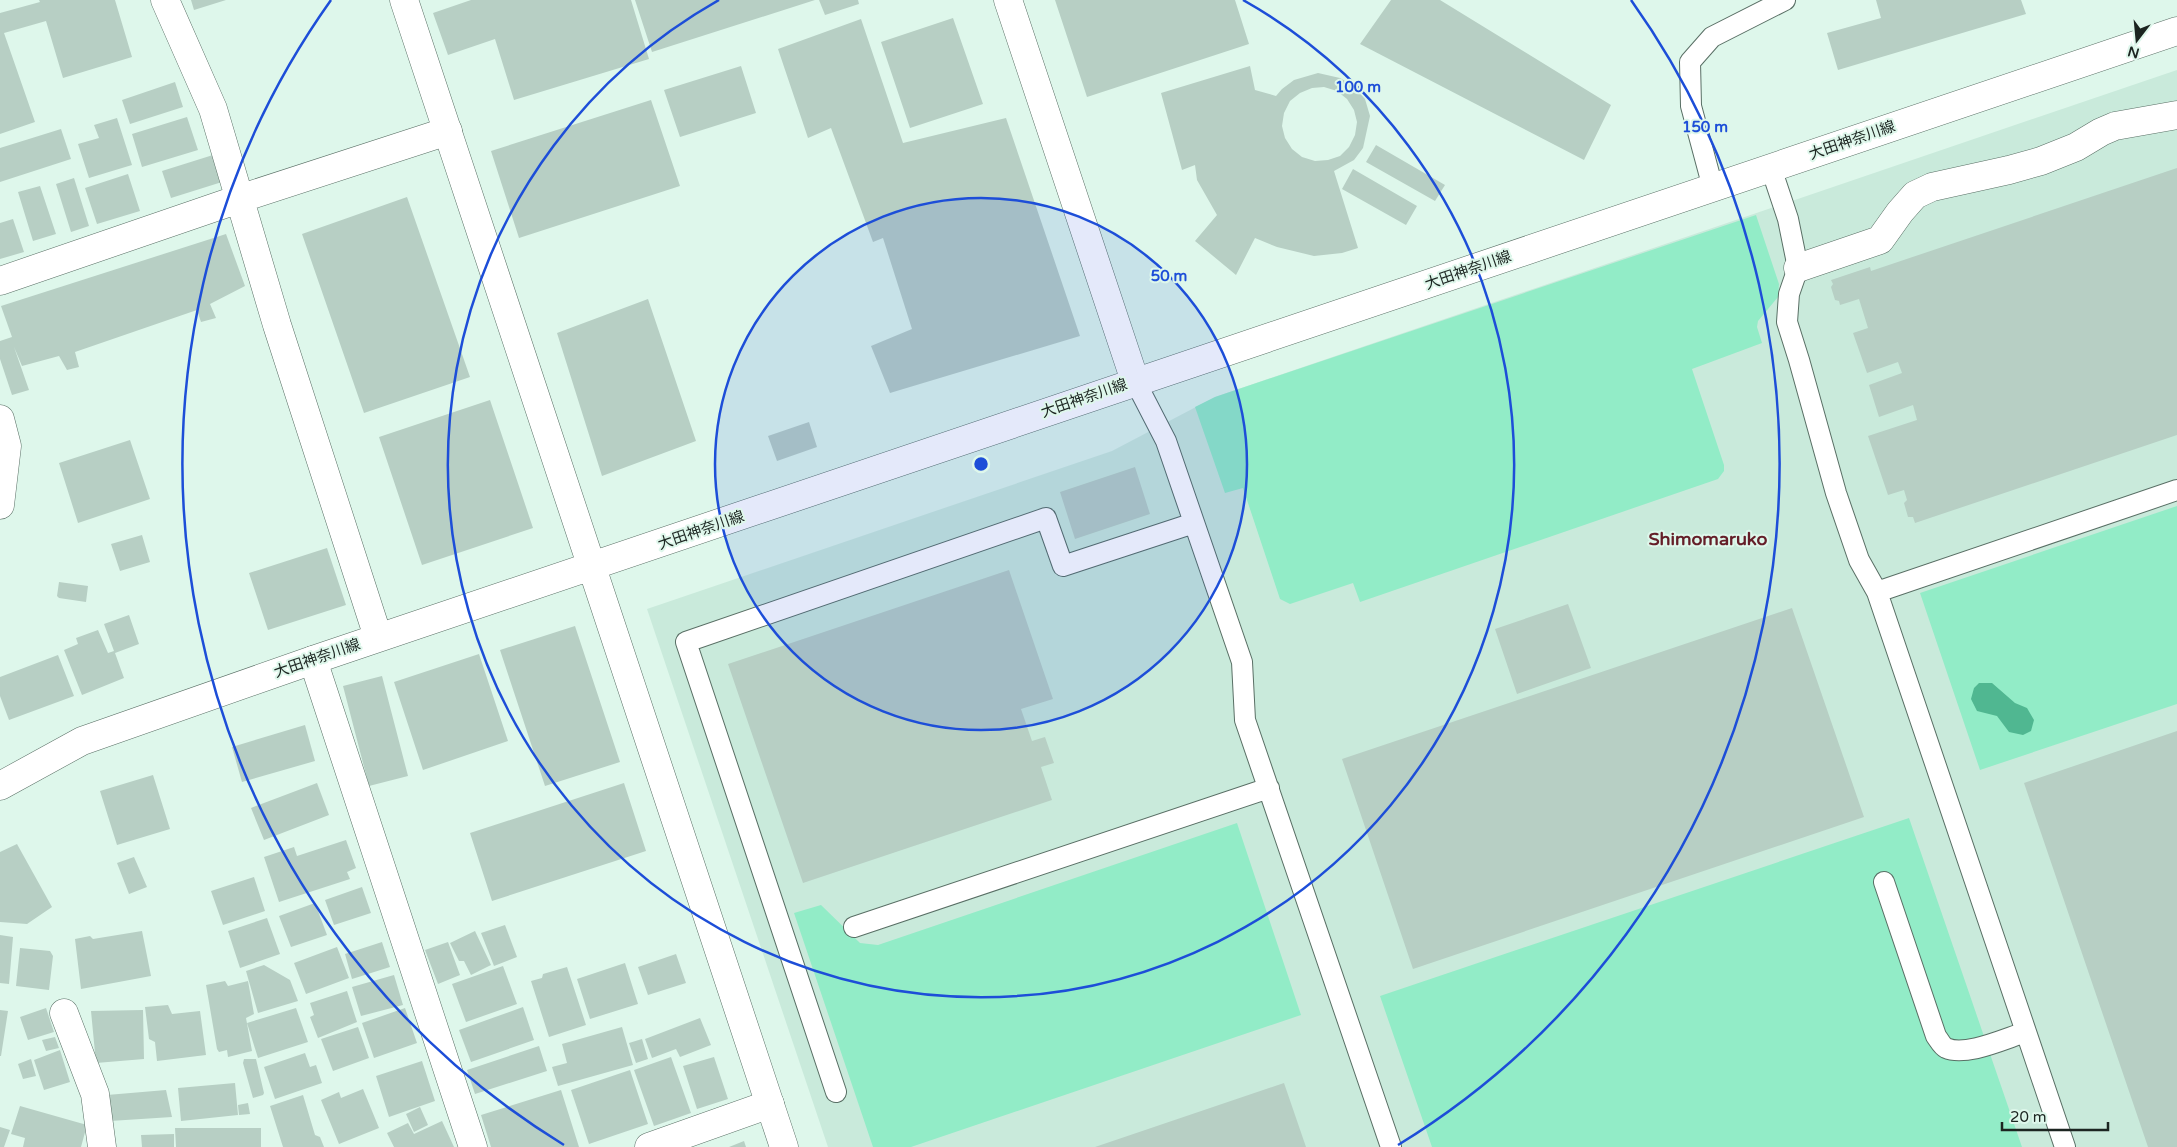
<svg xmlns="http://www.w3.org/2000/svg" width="2177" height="1147" viewBox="0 0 2177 1147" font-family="'Varela Round','Noto Sans JP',sans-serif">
<rect width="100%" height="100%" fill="#def7eb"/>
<!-- built -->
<path fill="#c9eadb" d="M2177,70V1147H828L647,609L1112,451L1215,397Z"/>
<!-- green -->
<path fill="#92ecc7" d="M1756,215L1779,284L1778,297L1758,321L1757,327L1762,343L1692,369L1724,465V471L1718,479L1360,602L1353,583L1290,604L1280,599L1243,488L1225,493L1195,407L1215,397Z
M2177,506V704L1980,770L1920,593Z
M1909,818L2022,1147H1432L1380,996Z
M1237,823L1301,1015L911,1147H873L794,913L821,905L860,943L878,945Z"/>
<!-- water -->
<path fill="#50b791" d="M1979,683H1992L2015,703L2027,708L2034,720L2031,731L2023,735L2009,732L1997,716L1977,711L1971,699L1974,688Z"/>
<!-- building -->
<path fill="#b7cfc4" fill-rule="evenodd" d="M39,0H115L132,57L63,78L46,21L4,33L35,122L0,134V13L40,2Z
M191,0H226L194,10Z
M471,0H631L649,59L514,100L495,39L448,55L433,13Z
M635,0H815L652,52Z
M819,0H858L859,4L825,15Z
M1055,0H1235L1249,44L1087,97Z
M1391,0H1440L1611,105L1584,160L1360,44Z
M1876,0H2021L2026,14L1838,70L1827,33L1881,18Z
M953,18L983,104L910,128L881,42Z
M861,19L903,143L1006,118L1080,336L890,393L871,346L912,329L883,238L873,242L831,128L808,138L778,49Z
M741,66L756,113L680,137L664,90Z
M1250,66L1255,90L1276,96L1282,89L1294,80L1318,73L1340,78L1352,85L1365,99L1370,116L1363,148L1354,160L1334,171L1358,248L1342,253L1314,256L1277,247L1255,238L1236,275L1195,241L1217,215L1197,180L1195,165L1182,170L1161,93ZM1324,87L1337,91L1347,99L1354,110L1357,122L1355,135L1349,147L1340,156L1328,160L1315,161L1302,157L1292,149L1285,138L1282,126L1284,113L1290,101L1300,93L1312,88Z
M175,82L183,107L130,124L122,100Z
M651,100L680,186L519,238L491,151Z
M187,117L198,150L142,167L132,134Z
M117,118L132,165L89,178L78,144L99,138L94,125Z
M61,129L71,159L0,182V148Z
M1376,145L1445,185L1435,201L1366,162Z
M213,155L222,182L171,198L162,171Z
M2177,168V435L1915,523L1913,517H1908L1904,503L1907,500L1904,490L1888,495L1868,436L1917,420L1913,405L1879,417L1869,385L1902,373L1898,362L1867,373L1853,333L1868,328L1859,299L1840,305L1839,301L1835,300L1831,287L1833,284L1831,280L1870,267L1871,271Z
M1353,169L1417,206L1406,225L1342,189Z
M128,174L140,211L97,224L85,188Z
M74,178L89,226L71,232L56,184Z
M40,186L56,234L33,241L18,192Z
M407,197L470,377L364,413L302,234Z
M13,219L24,252L0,259V223Z
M226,234L245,286L210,304L216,318L201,322L197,310L75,352L79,367L67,370L59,356L22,366L14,347L29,390L12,395L0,359V341L12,337L1,306Z
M648,299L696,441L602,476L557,333Z
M490,400L533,528L422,565L379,437Z
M809,422L817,447L777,461L768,436Z
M130,440L150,499L78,523L59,463Z
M1135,467L1150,514L1075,539L1060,492Z
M142,535L150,562L120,571L111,544Z
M327,548L346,605L268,630L249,573Z
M1009,570L1053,699L1021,709L1032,741L1045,737L1054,763L1041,767L1052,800L803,883L728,664Z
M59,582L88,586L86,602L59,598L57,596Z
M1568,604L1591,668L1517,694L1495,629Z
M1792,608L1864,817L1413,969L1342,759Z
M129,615L139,644L115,653L124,678L82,695L64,650L78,644L76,638L98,630L108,653L114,651L104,624Z
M575,626L620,762L545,786L500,650Z
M479,654L508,741L423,770L394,682Z
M58,655L74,696L9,720L0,696V677Z
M382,676L408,776L369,786L343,686Z
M305,725L315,761L242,782L232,747Z
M2177,731V1147H2148L2024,783Z
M153,775L170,829L117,845L100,791Z
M317,783L329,815L264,840L251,808Z
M624,783L646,851L492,901L470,833Z
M346,840L356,868L347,872L350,879L279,902L264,857L294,847L297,856Z
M17,844L52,907L27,924L0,922V852Z
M134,857L147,887L129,894L117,863Z
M254,877L265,911L223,925L211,891Z
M362,887L371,913L334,925L325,900Z
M315,903L327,935L291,947L279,916Z
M267,918L280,954L240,968L228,931Z
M505,925L517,957L494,966L481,933Z
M142,931L151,976L81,989L75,939L90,936L93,939Z
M475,931L491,965L471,975L464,961H459L450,943Z
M0,935L13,937L9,984L0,983Z
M382,942L390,967L352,979L345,954Z
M448,942L460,975L438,984L425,950Z
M337,947L349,978L306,994L294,963Z
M20,948L50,951L53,956L49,990L16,986Z
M676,954L686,983L648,995L638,967Z
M625,963L638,1004L590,1019L577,979Z
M264,965L290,980L298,1001L258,1013L246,971Z
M503,966L517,1004L466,1022L452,984Z
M567,967L586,1025L549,1037L531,981L542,978L543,974Z
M394,975L403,1005L361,1016L352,987Z
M225,981L228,986L248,981L254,1014L246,1018L252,1051L228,1057L227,1050L219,1052L217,1049L206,985Z
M347,991L357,1022L318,1038L310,1017L314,1015L310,1003Z
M168,1005L172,1014L200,1011L206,1055L157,1061L155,1042L149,1039L145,1007Z
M523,1007L534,1040L471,1062L459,1030Z
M46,1008L54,1032L28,1040L20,1017Z
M296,1008L308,1042L258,1058L247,1023Z
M405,1008L417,1043L374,1058L362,1023Z
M0,1010L8,1011L1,1056H0Z
M143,1010L144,1059L96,1063L91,1011Z
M700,1018L711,1045L680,1057L676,1049L652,1058L645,1039Z
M358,1027L369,1058L333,1071L321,1039Z
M622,1027L633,1065L558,1086L552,1067L567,1063L562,1044Z
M55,1037L59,1048L46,1051L42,1040Z
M642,1039L648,1059L636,1063L629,1043Z
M539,1046L547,1071L475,1094L467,1070Z
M60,1050L70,1082L44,1090L34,1060Z
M305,1053L310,1067L316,1065L322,1083L275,1099L264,1067Z
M671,1057L691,1113L654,1126L634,1070Z
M714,1057L728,1099L697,1109L683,1066Z
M31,1059L36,1076L23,1079L18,1064Z
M244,1059H256L264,1093L263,1095L253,1098L243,1063Z
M422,1061L435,1101L389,1117L376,1076Z
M630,1070L648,1124L589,1144L571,1090Z
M235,1083L238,1115L181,1121L178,1088Z
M1284,1083L1306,1147H1095Z
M363,1089L379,1128L339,1144L321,1100L339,1092L341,1098Z
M166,1090L172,1117L110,1121L107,1095Z
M561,1090L579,1147H491L481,1115Z
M303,1095L315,1135L320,1137L324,1147H283L270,1106Z
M248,1103L250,1114L239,1115L238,1105Z
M20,1106L87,1125L81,1147H23L25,1138L11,1134Z
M420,1107L428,1125L414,1132L406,1114Z
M442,1121L454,1147H394L387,1133L408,1123L414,1134Z
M0,1127L10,1130L4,1147H0Z
M175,1128H261V1147H176Z
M174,1134V1147H142L141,1135Z
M744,1141L746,1147H729Z"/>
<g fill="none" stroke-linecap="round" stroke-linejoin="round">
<!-- lane casing -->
<g stroke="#596f65" stroke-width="22">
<path id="lane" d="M1771,168L1788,219L1798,268L1789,294L1787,322L1799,360L1836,493L1859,560L1877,592L2065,1147
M1713,188L1691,106L1690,62L1712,37L1785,0
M1135,381L1166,441L1242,662L1245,720L1391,1147
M1877,592L2177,490
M1884,882L1936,1036C1939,1040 1942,1046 1946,1048C1966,1057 2006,1038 2026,1032
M854,927L1269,788
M836,1092L686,642L1046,518L1063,566L1194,523"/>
</g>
<!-- street casing -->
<g stroke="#596f65" stroke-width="29">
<path id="street" d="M165,0L213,109L277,325L378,637
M1798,268L1880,240L1900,212L1915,195L1932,187L2009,170L2041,161L2076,147L2101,132L2115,126L2177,115
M0,281L239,199L448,131
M0,419L7,446L0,505
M313,660L473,1147
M64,1013L95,1094L102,1147
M649,1147L770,1104"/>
</g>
<!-- secondary casing -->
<g stroke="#596f65" stroke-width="29">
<path id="secondary" d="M404,0L784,1147
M1008,0L1135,381
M0,786L82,741L313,660L2177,31"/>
</g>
<!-- lane -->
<use href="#lane" stroke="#fff" stroke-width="20"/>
<!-- street -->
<use href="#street" stroke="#fff" stroke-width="28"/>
<!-- secondary -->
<use href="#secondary" stroke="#fff" stroke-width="28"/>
</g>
<!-- distance rings -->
<circle cx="981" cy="464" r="266" fill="#1d4ed8" fill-opacity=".12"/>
<g fill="none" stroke="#1d4ed8" stroke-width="2.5">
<circle cx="981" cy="464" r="266"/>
<path d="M1243 0A533 533 0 1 1 719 0"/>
<path d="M564 1145A799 799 0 0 1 331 0M1631 0A799 799 0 0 1 1398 1145"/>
</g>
<g text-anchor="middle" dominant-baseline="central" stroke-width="4" stroke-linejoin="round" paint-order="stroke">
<!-- street labels -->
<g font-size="15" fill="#1c2521" stroke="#def7eb">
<text transform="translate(1852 140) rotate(-19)">大田神奈川線</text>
<text transform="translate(1468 270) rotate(-19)">大田神奈川線</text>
<text transform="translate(1084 398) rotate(-19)">大田神奈川線</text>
<text transform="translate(701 530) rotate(-19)">大田神奈川線</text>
<text transform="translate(317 658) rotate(-19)">大田神奈川線</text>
</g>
<!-- quarter labels -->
<g font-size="18" font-weight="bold" fill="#641e28" stroke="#def7eb">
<text x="1708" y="539">Shimomaruko</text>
</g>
</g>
<circle cx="981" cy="464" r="8" fill="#1d4ed8" stroke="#def7eb" stroke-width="2.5"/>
<g font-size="15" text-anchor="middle" font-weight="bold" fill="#1d4ed8" stroke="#def7eb" stroke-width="4" stroke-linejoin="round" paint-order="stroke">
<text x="1358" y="92">100 m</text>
<text x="1705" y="132">150 m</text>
<text x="1169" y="281">50 m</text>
</g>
<!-- north arrow -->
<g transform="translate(2137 40) rotate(196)" stroke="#def7eb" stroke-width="4" paint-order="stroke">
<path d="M0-4L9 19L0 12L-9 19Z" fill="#1c2521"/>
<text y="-8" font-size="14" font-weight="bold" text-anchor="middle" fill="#1c2521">N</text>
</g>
<!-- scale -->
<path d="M2002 1122v8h106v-8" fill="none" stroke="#1c2521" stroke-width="2.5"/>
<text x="2010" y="1122" font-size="15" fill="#1c2521" stroke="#def7eb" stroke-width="4" paint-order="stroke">20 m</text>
</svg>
